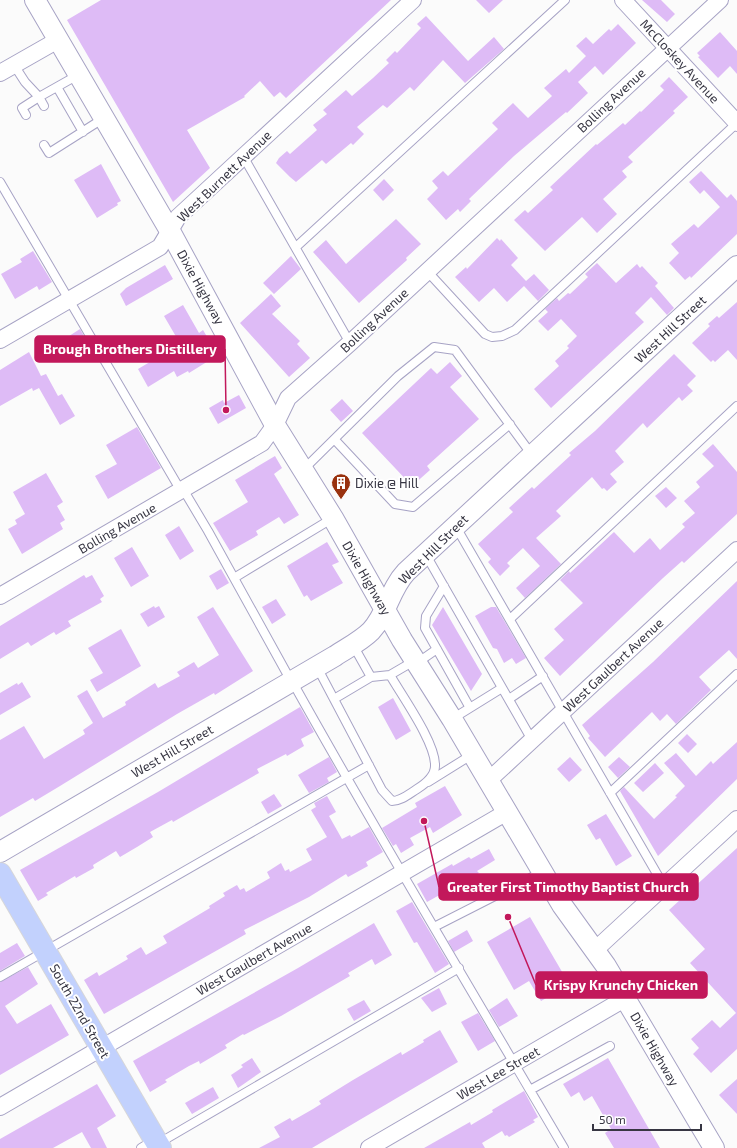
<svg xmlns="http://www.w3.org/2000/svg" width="737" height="1148" viewBox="0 0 737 1148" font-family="'Exo 2',sans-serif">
<rect width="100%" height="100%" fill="#fbfbfb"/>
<!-- building -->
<path fill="#debbf6" d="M101,0H391L286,98L280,92L274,97L260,81L244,96L245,97L187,130L210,168L173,202L67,20Z
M476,0H503L489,13Z
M642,0H661L675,14L667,22Z
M426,16L468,61L494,37L504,49L465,83L443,60L414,91L410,87L387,108L383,105L357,127L364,134L353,145L351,143L326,164L322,160L296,182L290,177L276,163L279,158L287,151L290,154L317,130L313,125L327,114L323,110L346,90L352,96L373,78L389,63L386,60L395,51L397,53L421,28L417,24Z
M618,24L636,43L603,75L595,66L578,82L588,93L567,113L566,112L514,156L469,199L471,201L460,212L458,209L446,220L427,199L438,188L432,181L443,171L448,176L498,129L492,123L513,103L528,118L552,96L544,88L566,69L569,73L586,56L576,46L586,37L593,44L609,29L611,31Z
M720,32L737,51V74L730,66L718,78L698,57L700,56L697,53Z
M669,77L688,97L673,111L675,113L628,157L633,162L622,171L627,177L603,199L617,214L597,233L582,217L545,251L514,220L525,210L528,213L553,190L550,187L596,144L597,145L623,123L625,125L640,111L641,112L664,90L660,86Z
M101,164L121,201L117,203L118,205L97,218L74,180Z
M701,171L727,198L731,194L737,201V234L691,278L690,276L685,280L669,263L679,253L671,244L694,224L698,228L720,207L704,190L700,194L689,182Z
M384,179L394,190L383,201L373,190Z
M396,219L421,244L406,258L407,260L359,303L313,252L326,240L346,264Z
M497,238L500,241L501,239L518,258L511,265L526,281L534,274L549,290L538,301L524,286L507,302L494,288L479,302L455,277L466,267L467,269Z
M33,251L52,282L39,290L37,286L15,299L1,274L22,262L20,259Z
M291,256L301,269L274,294L263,283Z
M597,263L616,283L637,264L640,268L642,266L658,283L655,286L674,308L667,315L651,297L635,313L644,322L551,408L534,389L559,366L555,361L569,348L567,346L577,336L561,319L548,331L538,321L548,312L545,309L557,298L559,301L568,293L570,294L588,277L585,274Z
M165,265L173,279L126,306L120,294L126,288Z
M271,294L281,306L272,314L300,341L297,344L310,358L289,377L240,323Z
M737,302V360L728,350L715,362L713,360L711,362L692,343L710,326L708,324L717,316L719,318Z
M183,305L199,333L203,330L218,355L189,373L188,371L177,377L174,371L148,387L138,369L177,346L175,342L178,340L164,316Z
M80,329L94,354L80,362L66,338Z
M29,352L41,376L46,374L58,396L62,394L75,416L60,425L39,388L33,391L32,388L0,406V370Z
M674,354L696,376L687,385L693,391L682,401L679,397L647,428L643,423L615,451L624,462L610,474L617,482L607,491L604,488L602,489L592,477L556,511L561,516L536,538L561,564L525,598L516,588L540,566L523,548L507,563L510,566L500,576L488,562L491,559L478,544L513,512L509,508L532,487L534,489L571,455L569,453L595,431Z
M450,362L462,376L450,387L479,419L427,466L430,470L412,486L362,433L431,368L437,374Z
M239,395L246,408L218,424L209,408L223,400L224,403Z
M342,399L353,411L341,422L330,410Z
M137,427L161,468L108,499L95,476L117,464L106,445Z
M713,444L737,472V514L684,563L682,561L663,578L560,676L544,658L564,640L554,629L583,603L560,580L569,571L570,573L614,532L634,553L650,538L660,550L685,527L682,524L695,513L684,501L700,487L696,482L714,466L702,454Z
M275,456L282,468L274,474L299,515L284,524L279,517L256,531L258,535L230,551L213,523L248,502L235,480Z
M46,473L63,502L57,506L65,520L60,523L63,529L22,554L8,529L17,524L15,520L25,514L13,492Z
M666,487L677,498L666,508L655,496Z
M179,526L194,551L180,560L165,535Z
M327,542L339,562L332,565L343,583L311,601L307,595L304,597L287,566Z
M132,547L149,576L131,587L114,558Z
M221,569L229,583L217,590L209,576Z
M84,575L86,578L92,575L104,596L100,599L102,602L68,621L71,626L56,635L54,632L31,646L28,642L0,659V626Z
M737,581V659L729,650L699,677L711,690L676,724L667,714L660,721L652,712L605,757L588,738L590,736L582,725L653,662Z
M276,599L286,615L272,624L262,607Z
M154,606L155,608L159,606L165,617L148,627L140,614Z
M213,607L253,671L215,695L214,693L177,714L60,786L35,801L33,798L0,817V740L24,726L44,759L85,734L83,730L93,723L77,696L87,690L103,718L126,705L125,702L155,683L158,688L180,676L177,672L194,662L198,668L219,655L197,617Z
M443,607L482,674L471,691L432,625Z
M491,607H496L526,658L516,664L512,658L504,663L497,649L493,648L475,616Z
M121,629L141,666L97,692L90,680L103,673L88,648Z
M22,682L31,697L0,715V693L17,683L18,685Z
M393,698L411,731L396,740L378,707Z
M300,707L314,732L301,739L304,746L287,756L286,754L257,769L259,773L231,789L173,822L172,820L150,832L153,837L137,847L120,857L116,851L93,865L94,868L76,878L75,876L46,893L48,895L38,901L20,870L158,792Z
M687,734L697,744L688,753L678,743Z
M737,742V779L658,856L620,791L624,787L654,819L677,797L675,796L685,786L664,763L676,753L696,776L711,761L713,764Z
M329,757L337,772L327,778L329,782L309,793L298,775Z
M570,757L582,770L569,782L557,769Z
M619,757L630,767L618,778L608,767Z
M655,763L664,773L643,792L634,783Z
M445,786L462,815L433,833L430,827L410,838L414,845L401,853L396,844L393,846L382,828L417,807L415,803Z
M274,794L282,806L268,814L261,802Z
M327,796L336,812L329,816L342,839L350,835L351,837L369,827L383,852L366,862L368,866L348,877L346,874L309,897L244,930L246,934L104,1014L84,980L97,972L99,976L128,959L126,956L141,947L146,955L167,943L163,936L210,908L209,906L225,896L223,893L237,885L240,890L244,888L246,892L270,878L267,872L281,863L285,871L289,869L290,872L312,860L306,849L327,837L311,810L316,807L314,803Z
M606,814L632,856L616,866L600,838L596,840L587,825Z
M737,848V1049L711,1073L693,1054L699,1048L691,1039L712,1020L720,1028L736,1013L690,963L705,949L669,910Z
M489,849L495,860L477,871L479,873L427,902L417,884L452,864L453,866L469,857L471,859Z
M412,902L449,964L435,973L417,942L414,943L396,911Z
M530,917L568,982L564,984L566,987L541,1001L529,981L514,990L487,942Z
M374,923L392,955L375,965L372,959L348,973L350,976L281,1016L244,1035L243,1034L225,1045L227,1048L200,1064L199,1061L189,1066L165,1080L167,1082L150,1092L133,1061L298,968Z
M467,930L473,941L454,952L448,941Z
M17,943L25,956L0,971V953Z
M28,967L38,984L5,1006L17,1024L51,1004L69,1035L0,1075V982Z
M439,988L447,1004L432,1012L421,998Z
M507,998L518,1016L499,1027L489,1010Z
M364,1000L371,1011L354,1021L347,1009Z
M478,1013L495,1041L478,1051L461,1022Z
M440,1030L458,1062L312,1148H259L280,1137L274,1127L290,1118L292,1121L313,1109L321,1104L319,1101L353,1080L401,1052L402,1055L424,1042L423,1040Z
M252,1058L261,1072L238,1088L231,1075L243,1067L241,1065Z
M608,1058L660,1148H614L605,1133L611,1129L592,1096L584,1101L579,1092L571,1097L563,1084Z
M737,1079V1114L719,1095Z
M97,1084L116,1116L97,1128L107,1148H91L82,1132L53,1148H0V1139Z
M213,1087L219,1098L192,1114L185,1103Z
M524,1091L538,1117L533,1120L535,1122L509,1137L507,1135L505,1136L502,1131L482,1143L485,1148H424L470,1122L471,1125L493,1112L492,1110Z"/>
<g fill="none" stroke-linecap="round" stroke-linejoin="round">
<!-- service casing -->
<g stroke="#a7a3c5" stroke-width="10">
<path id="service" d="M14,65L25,82L39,97L78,75
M57,87L83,132
M26,115L22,108L39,97L44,106
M44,145L49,153L104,118
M243,156L350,343
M0,182L181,491
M296,247L565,0
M427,271L485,334L492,337L502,336L515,330L737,123
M335,440L395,504L413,507L510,424
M303,470L398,376L434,347L455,350L532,455
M183,489L208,531L291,681
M456,527L664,886
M426,555L532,740
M234,578L333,518
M444,586L426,616L425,628L470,708
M510,619L737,406
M353,645L371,677
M417,663L437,649
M317,667L382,790L392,801C401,801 409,794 417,789C425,784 435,776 435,766C436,743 402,696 390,675
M292,681C380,839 473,993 564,1148
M334,699L371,677L390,675L414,661
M509,699L543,676
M452,719L502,688
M428,782L473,754
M610,793L737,674
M434,927L542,872
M0,977L369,765
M530,1090L610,1046
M159,1143L459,968
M141,1148L154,1140"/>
</g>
<!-- minor casing -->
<g stroke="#a7a3c5" stroke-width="18">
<path id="minor" d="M623,0L737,123
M0,73L58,40
M0,340L160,247L178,217L413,0
M0,596L262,443L275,425L288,398L350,343L720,0
M489,780L737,550
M595,950L737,819
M0,1107L507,812
M369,1148L626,998"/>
</g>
<!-- tertiary casing -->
<g stroke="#a7a3c5" stroke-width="22">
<path id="tertiary" d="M35,0L170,231L275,425L333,518L402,640L452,719L562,905L606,966L714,1148
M0,852L335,656C347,648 361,641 371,631C387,614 390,589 406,572L737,266"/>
</g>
<!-- primary casing -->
<g stroke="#d7d7d9" stroke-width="24">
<path id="primary" d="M0,874L160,1148"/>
</g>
<!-- service -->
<use href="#service" stroke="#fff" stroke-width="8"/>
<!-- minor -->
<use href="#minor" stroke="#fff" stroke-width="16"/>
<!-- tertiary -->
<use href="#tertiary" stroke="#fff" stroke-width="20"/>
<!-- primary -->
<use href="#primary" stroke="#c2d1fd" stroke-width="22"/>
</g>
<!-- icons -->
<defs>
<g id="building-pin" transform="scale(1)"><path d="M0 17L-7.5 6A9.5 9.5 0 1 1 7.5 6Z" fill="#99320f" stroke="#fff"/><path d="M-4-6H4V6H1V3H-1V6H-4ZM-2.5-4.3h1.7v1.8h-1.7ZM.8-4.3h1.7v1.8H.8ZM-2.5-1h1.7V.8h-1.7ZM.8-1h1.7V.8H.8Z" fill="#fff"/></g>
</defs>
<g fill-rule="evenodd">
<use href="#building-pin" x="341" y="483"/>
</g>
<g text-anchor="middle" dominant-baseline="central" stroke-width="4" stroke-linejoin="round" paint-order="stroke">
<!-- street labels -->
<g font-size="13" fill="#373643" stroke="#fff">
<text transform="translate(680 61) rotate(47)">McCloskey Avenue</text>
<text transform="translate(611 100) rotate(-43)">Bolling Avenue</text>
<text transform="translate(224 176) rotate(-44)">West Burnett Avenue</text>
<text transform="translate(201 287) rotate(61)">Dixie Highway</text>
<text transform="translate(374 320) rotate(-43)">Bolling Avenue</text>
<text transform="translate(670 329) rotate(-43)">West Hill Street</text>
<text transform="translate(117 528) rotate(-30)">Bolling Avenue</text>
<text transform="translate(433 549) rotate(-45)">West Hill Street</text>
<text transform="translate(367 578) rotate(60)">Dixie Highway</text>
<text transform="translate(613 665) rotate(-43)">West Gaulbert Avenue</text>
<text transform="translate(172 751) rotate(-30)">West Hill Street</text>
<text transform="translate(254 959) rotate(-30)">West Gaulbert Avenue</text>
<text transform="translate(80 1011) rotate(60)">South 22nd Street</text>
<text transform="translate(655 1049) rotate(60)">Dixie Highway</text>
<text transform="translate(498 1073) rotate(-30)">West Lee Street</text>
</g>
<!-- poi labels -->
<g font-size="13" fill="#373643" stroke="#fff" text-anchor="start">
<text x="355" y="483">Dixie @ Hill</text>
</g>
</g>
<!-- callouts -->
<path fill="none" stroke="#c2185b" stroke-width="1.5" d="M226 410L225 349M424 821L439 887M508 917L536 985"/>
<g fill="#c2185b" stroke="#fff" stroke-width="1.5">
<circle cx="226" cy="410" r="4"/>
<circle cx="424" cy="821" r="4"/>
<circle cx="508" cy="917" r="4"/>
</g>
<g fill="#c2185b" stroke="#c2185b" stroke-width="1.5">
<rect x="35" y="336" width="190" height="26" rx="4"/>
<rect x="439" y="874" width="259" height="26" rx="4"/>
<rect x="536" y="972" width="171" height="26" rx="4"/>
</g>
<g font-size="14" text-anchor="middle" font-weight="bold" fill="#fff">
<text x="130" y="354">Brough Brothers Distillery</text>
<text x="568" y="892">Greater First Timothy Baptist Church</text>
<text x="621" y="990">Krispy Krunchy Chicken</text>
</g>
<!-- scale -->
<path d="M593 1124v6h108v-6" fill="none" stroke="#373643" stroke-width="2"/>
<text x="599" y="1124" font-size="12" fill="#373643" stroke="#ffffff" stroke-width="3" paint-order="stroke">50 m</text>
</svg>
